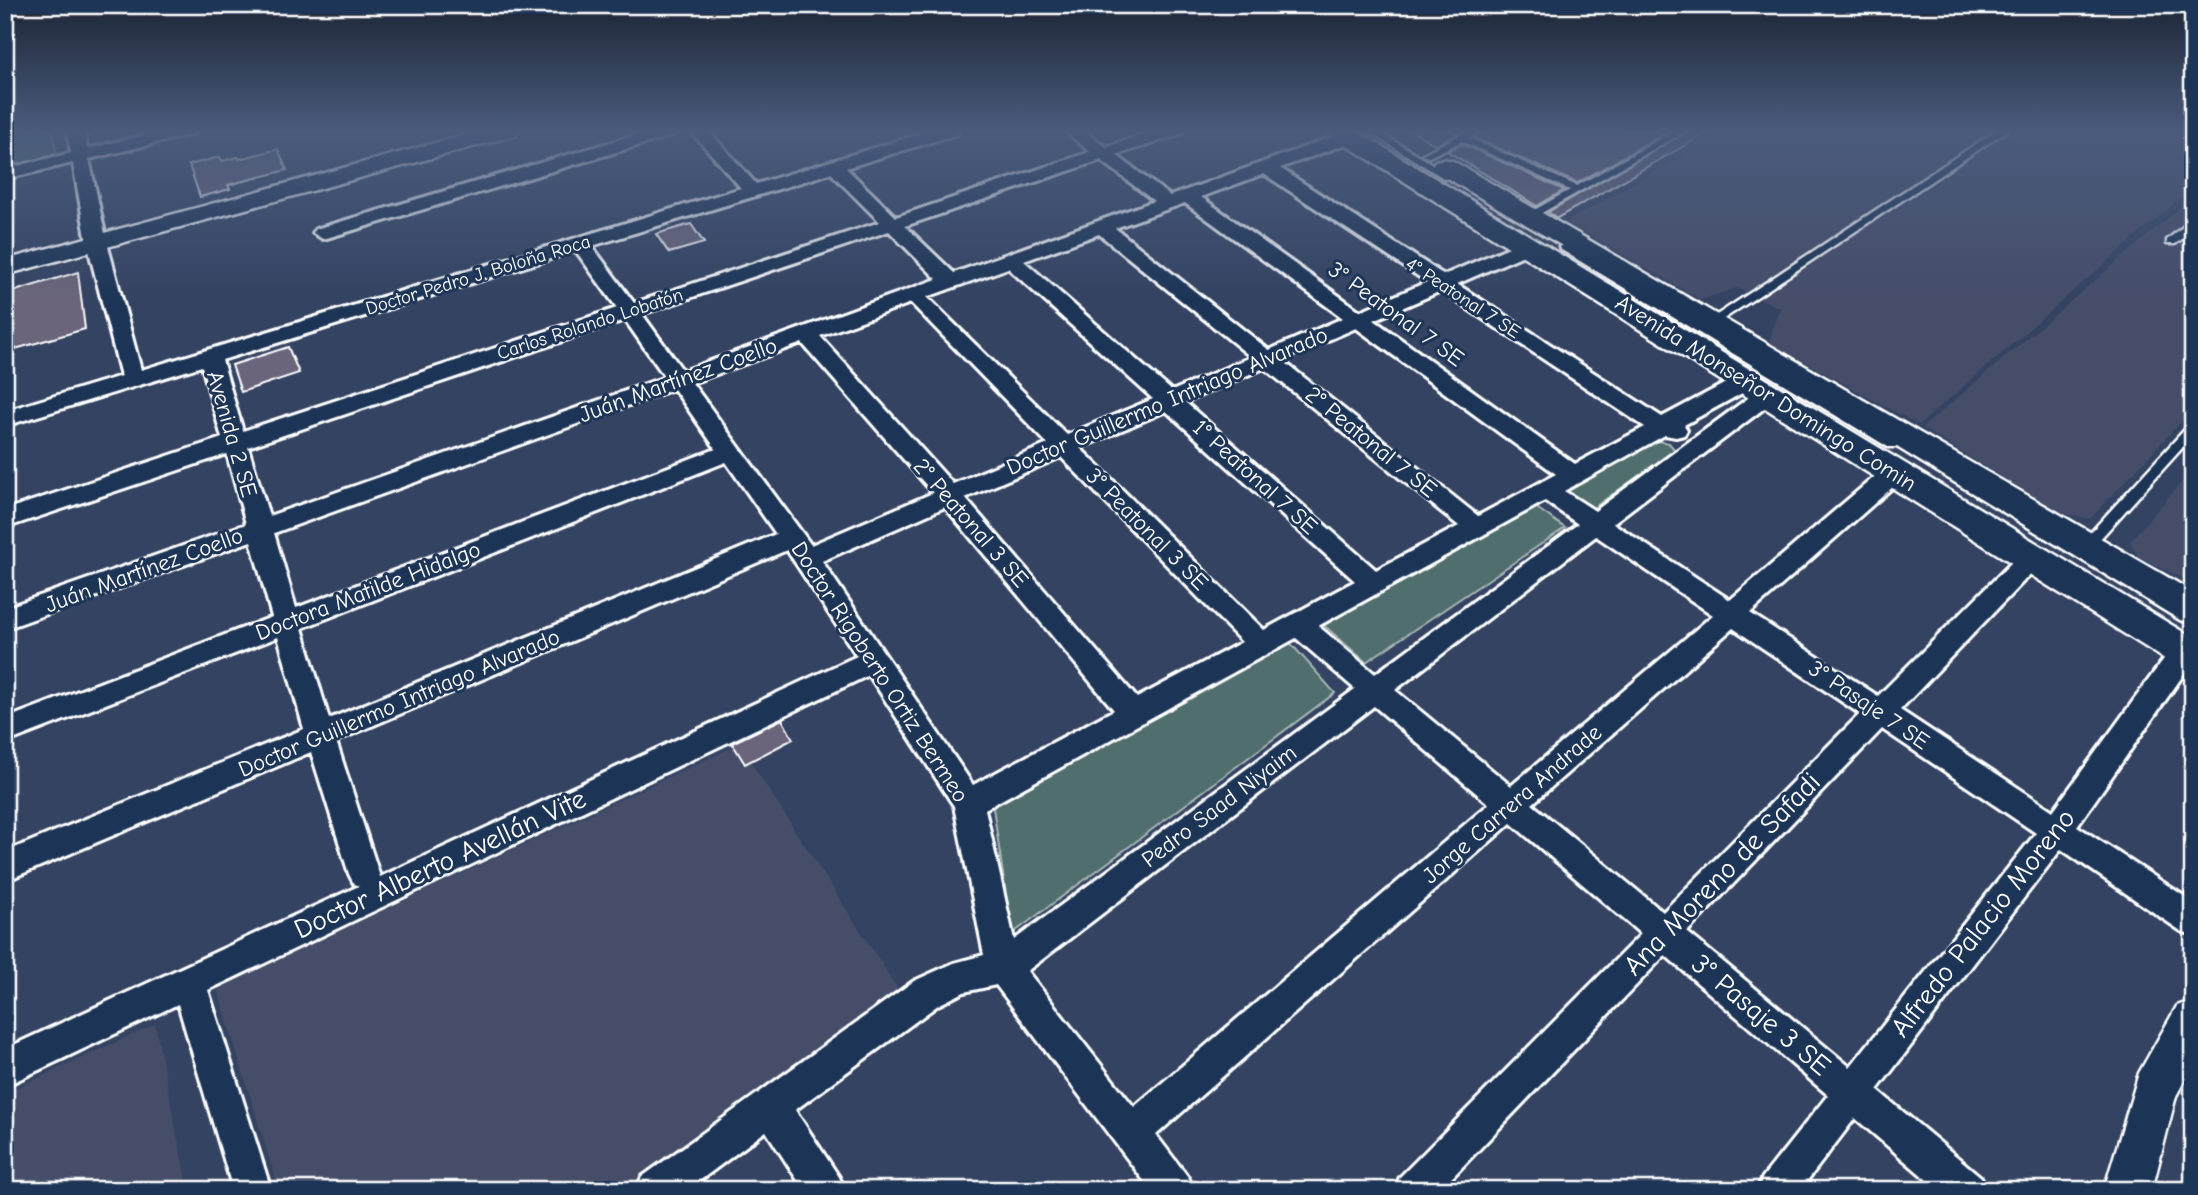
<svg xmlns="http://www.w3.org/2000/svg" width="2198" height="1195" viewBox="0 0 2198 1195" font-family="'Comic Neue',sans-serif">
<rect width="100%" height="100%" fill="#344362"/>
<filter id="ink" filterUnits="userSpaceOnUse"><feTurbulence type="fractalNoise" baseFrequency=".0143" numOctaves="2"/><feDisplacementMap in="SourceGraphic" scale="14" xChannelSelector="R" yChannelSelector="G"/><feConvolveMatrix kernelMatrix="1 2 1 2 8 2 1 2 1" color-interpolation-filters="sRGB"/></filter>
<g filter="url(#ink)">
<!-- built -->
<path fill="#444d69" d="M1726,130H2193V187L1919,425L1769,342L1780,308L1737,288L1701,300L1566,222Z
M2181,207L2193,212V409L2090,519L2061,513L1922,428Z
M2193,469V583L2138,557L2130,541Z
M739,744L902,995L629,1190H279L217,988Z
M155,1024L188,1190H5V1093Z"/>
<!-- green -->
<path fill="#506e6d" stroke="#a8b6b6" stroke-width="2" d="M5,130H53L56,151C45,165 22,167 5,171Z
M1657,441L1669,443L1675,450L1586,513L1562,494Z
M1534,506L1565,528L1366,662L1320,622Z
M1286,638L1335,693L1012,934L992,801Z"/>
<!-- building -->
<path fill="#6b657a" stroke="#fff" stroke-width="2" d="M1412,130H1464L1436,145Z
M1485,130H1670L1577,183L1475,138Z
M1690,130H1712L1557,218L1548,212Z
M1462,144L1564,190L1537,206L1447,151Z
M278,149L287,170L228,185L230,189L200,197L189,165L220,157L222,161L238,157L239,159Z
M691,224L704,243L669,253L656,234Z
M78,272L85,329L5,352V294Z
M288,347L299,373L241,392L232,365Z
M782,719L793,739L745,764L732,743Z"/>
<g fill="none" stroke-linecap="round" stroke-linejoin="round">
<!-- service casing -->
<g stroke="#fff" stroke-width="5">
<path id="service" d="M1366,130H1377L1453,177L1445,179Z
M1470,130H1482L1469,138L1577,186L1676,130H1687L1531,219L1527,218V214L1570,190L1462,141L1429,157L1421,155Z
M1997,130H2008L1716,324H1708L1706,322Z
M2193,225V231L2175,244H2167V240L2184,226Z
M1564,244L1896,441L1898,444L1896,447H1888L1560,249L1559,247Z
M2193,424V436L2091,549H2081L2079,546L2081,543L2189,425Z"/>
</g>
<!-- minor casing -->
<g stroke="#fff" stroke-width="6">
<path id="minor" d="M67,130H84L87,149L165,130H195L193,134L89,159L107,243L141,370L741,188L690,130H708L756,184L932,130H959L957,134L846,168L896,217L1090,152L1064,130H1083L1106,147L1157,130H1183L1181,134L1116,155L1170,196L1343,133H1355L1358,137L1355,141L1280,168L1444,275L1521,242H1535L1538,246L1535,250L1457,284L1662,417L1739,376H1755L1758,381L1755,386L1684,425L1687,430L1684,435L1676,437L1665,435L1564,491L1595,511L1759,390H1775L1778,395L1775,400L1613,523L1730,600L1886,467L1894,465L1902,467L1906,473L1902,479L1750,613L1878,696L2022,552L2031,549L2040,552L2044,558L2040,564L1900,710L2053,811L2174,645L2184,641L2193,644V661L2077,826L2193,902V935L2181,931L2061,849L1877,1090L1981,1177L1987,1190H1939L1855,1118L1800,1190H1757L1763,1177L1828,1095L1665,955L1440,1190H1394L1400,1177L1641,934L1511,823L1156,1135L1188,1177L1194,1190H1151L996,985L964,992L938,1005L795,1110L839,1177L845,1190H804L766,1131L687,1190H636L642,1177L914,981L954,963L984,955L954,806L869,675L208,990L271,1190H233L178,1004L5,1086V1049L359,886L354,884L349,874L311,752L5,881V852L304,729L278,637L5,743V719L272,617L251,541L5,629V608L246,524L227,454L5,528V510L222,438L202,366L5,426V411L121,376L87,243L73,163L5,179V169L71,153ZM1101,160L1154,201L954,273L905,226ZM831,173L880,222L634,303L592,246ZM1264,174L1427,282L1360,311L1201,197ZM1185,203L1343,318L1269,350L1115,228ZM889,231L937,279L683,371L642,314ZM1099,234L1251,357L1172,391L1024,261ZM576,251L617,308L243,431L222,360ZM1008,268L1153,399L1067,435L927,297ZM1441,291L1645,427L1575,464L1374,320ZM911,303L1048,444L953,484L820,336ZM625,320L665,377L269,516L248,447ZM1356,328L1556,474L1478,516L1282,360ZM802,343L933,493L811,545L692,383ZM1264,368L1459,526L1376,570L1185,402ZM674,389L716,449L296,608L274,533ZM1166,411L1355,581L1264,630L1080,448ZM1061,457L1242,642L1137,698L965,498ZM726,462L776,534L329,719L302,628ZM1545,501L1578,524L1375,674L1318,626ZM945,507L1114,710L973,785L822,561ZM1596,536L1713,615L1511,786L1395,690ZM787,550L857,656L380,877L336,741ZM1733,628L1860,714L1663,912L1532,804ZM1296,638L1355,689L1014,940L985,809ZM1374,706L1489,804L1134,1107L1027,971ZM1882,729L2036,833L1850,1067L1687,932Z
M652,130H679L677,134L330,237L323,239L313,233L316,229Z"/>
</g>
<!-- tertiary casing -->
<g stroke="#fff" stroke-width="5">
<path id="tertiary" d="M483,130H519L516,135L5,275V260Z
M2193,1000V1065L2176,1096L2152,1190H2104L2139,1073L2177,1006Z"/>
</g>
<!-- secondary casing -->
<g stroke="#fff" stroke-width="5">
<path id="secondary" d="M1326,130H1355L2193,638V672L2179,668L1330,135Z
M1444,159L1453,161L2193,592V624L2180,620L1702,328L1435,171L1432,166L1435,161Z"/>
</g>
<!-- service -->
<use href="#service" fill="#1d3557" fill-rule="evenodd"/>
<!-- minor -->
<use href="#minor" fill="#1d3557" fill-rule="evenodd"/>
<!-- tertiary -->
<use href="#tertiary" fill="#1d3557" fill-rule="evenodd"/>
<!-- secondary -->
<use href="#secondary" fill="#1d3557" fill-rule="evenodd"/>
</g>
</g>
<!-- sky -->
<linearGradient id="sky" x2="0" y2="1"><stop stop-color="#1d2536"/><stop offset="0.44" stop-color="#4a5b7c"/><stop offset="1" stop-color="#4a5b7c" stop-opacity="0"/></linearGradient>
<rect width="2198" height="298" fill="url(#sky)"/>
<g text-anchor="middle" dominant-baseline="central" stroke-width="6" stroke-linejoin="round" paint-order="stroke">
<!-- far-street labels -->
<g font-size="19" fill="#fff" stroke="#1d3557">
<text transform="translate(478 275) rotate(-17)">Doctor Pedro J. Boloña Roca</text>
<text transform="translate(1463 298) rotate(33)">4° Peatonal 7 SE</text>
<text transform="translate(590 324) rotate(-18)">Carlos Rolando Lobatón</text>
</g>
<!-- street labels -->
<g font-size="23" fill="#fff" stroke="#1d3557">
<text transform="translate(1396 314) rotate(36)">3° Peatonal 7 SE</text>
<text transform="translate(678 380) rotate(-20)">Juán Martínez Coello</text>
<text transform="translate(1766 393) rotate(32)">Avenida Monseñor Domingo Comin</text>
<text transform="translate(1167 401) rotate(-23)">Doctor Guillermo Intriago Alvarado</text>
<text transform="translate(232 434) rotate(74)">Avenida 2 SE</text>
<text transform="translate(1371 442) rotate(39)">2° Peatonal 7 SE</text>
<text transform="translate(1255 477) rotate(42)">1° Peatonal 7 SE</text>
<text transform="translate(971 523) rotate(49)">2° Peatonal 3 SE</text>
<text transform="translate(1147 529) rotate(45)">3° Peatonal 3 SE</text>
<text transform="translate(144 570) rotate(-20)">Juán Martínez Coello</text>
<text transform="translate(368 591) rotate(-21)">Doctora Matilde Hidalgo</text>
<text transform="translate(880 672) rotate(57)">Doctor Rigoberto Ortiz Bermeo</text>
<text transform="translate(399 703) rotate(-23)">Doctor Guillermo Intriago Alvarado</text>
<text transform="translate(1869 705) rotate(34)">3° Pasaje 7 SE</text>
<text transform="translate(1512 804) rotate(-41)">Jorge Carrera Andrade</text>
<text transform="translate(1219 806) rotate(-37)">Pedro Saad Niyaim</text>
</g>
<!-- near-street labels -->
<g font-size="28" fill="#fff" stroke="#1d3557">
<text transform="translate(440 864) rotate(-25)">Doctor Alberto Avellán Vite</text>
<text transform="translate(1722 874) rotate(-46)">Ana Moreno de Safadi</text>
<text transform="translate(1983 923) rotate(-52)">Alfredo Palacio Moreno</text>
<text transform="translate(1761 1015) rotate(40)">3° Pasaje 3 SE</text>
</g>
</g>
<!-- margin -->
<rect width="2198" height="1195" fill="none" stroke="#1d3557" stroke-width="28"/>
<rect x="14" y="14" width="2170" height="1167" fill="none" stroke="#fff" stroke-width="2.5" filter="url(#ink)"/>
</svg>
